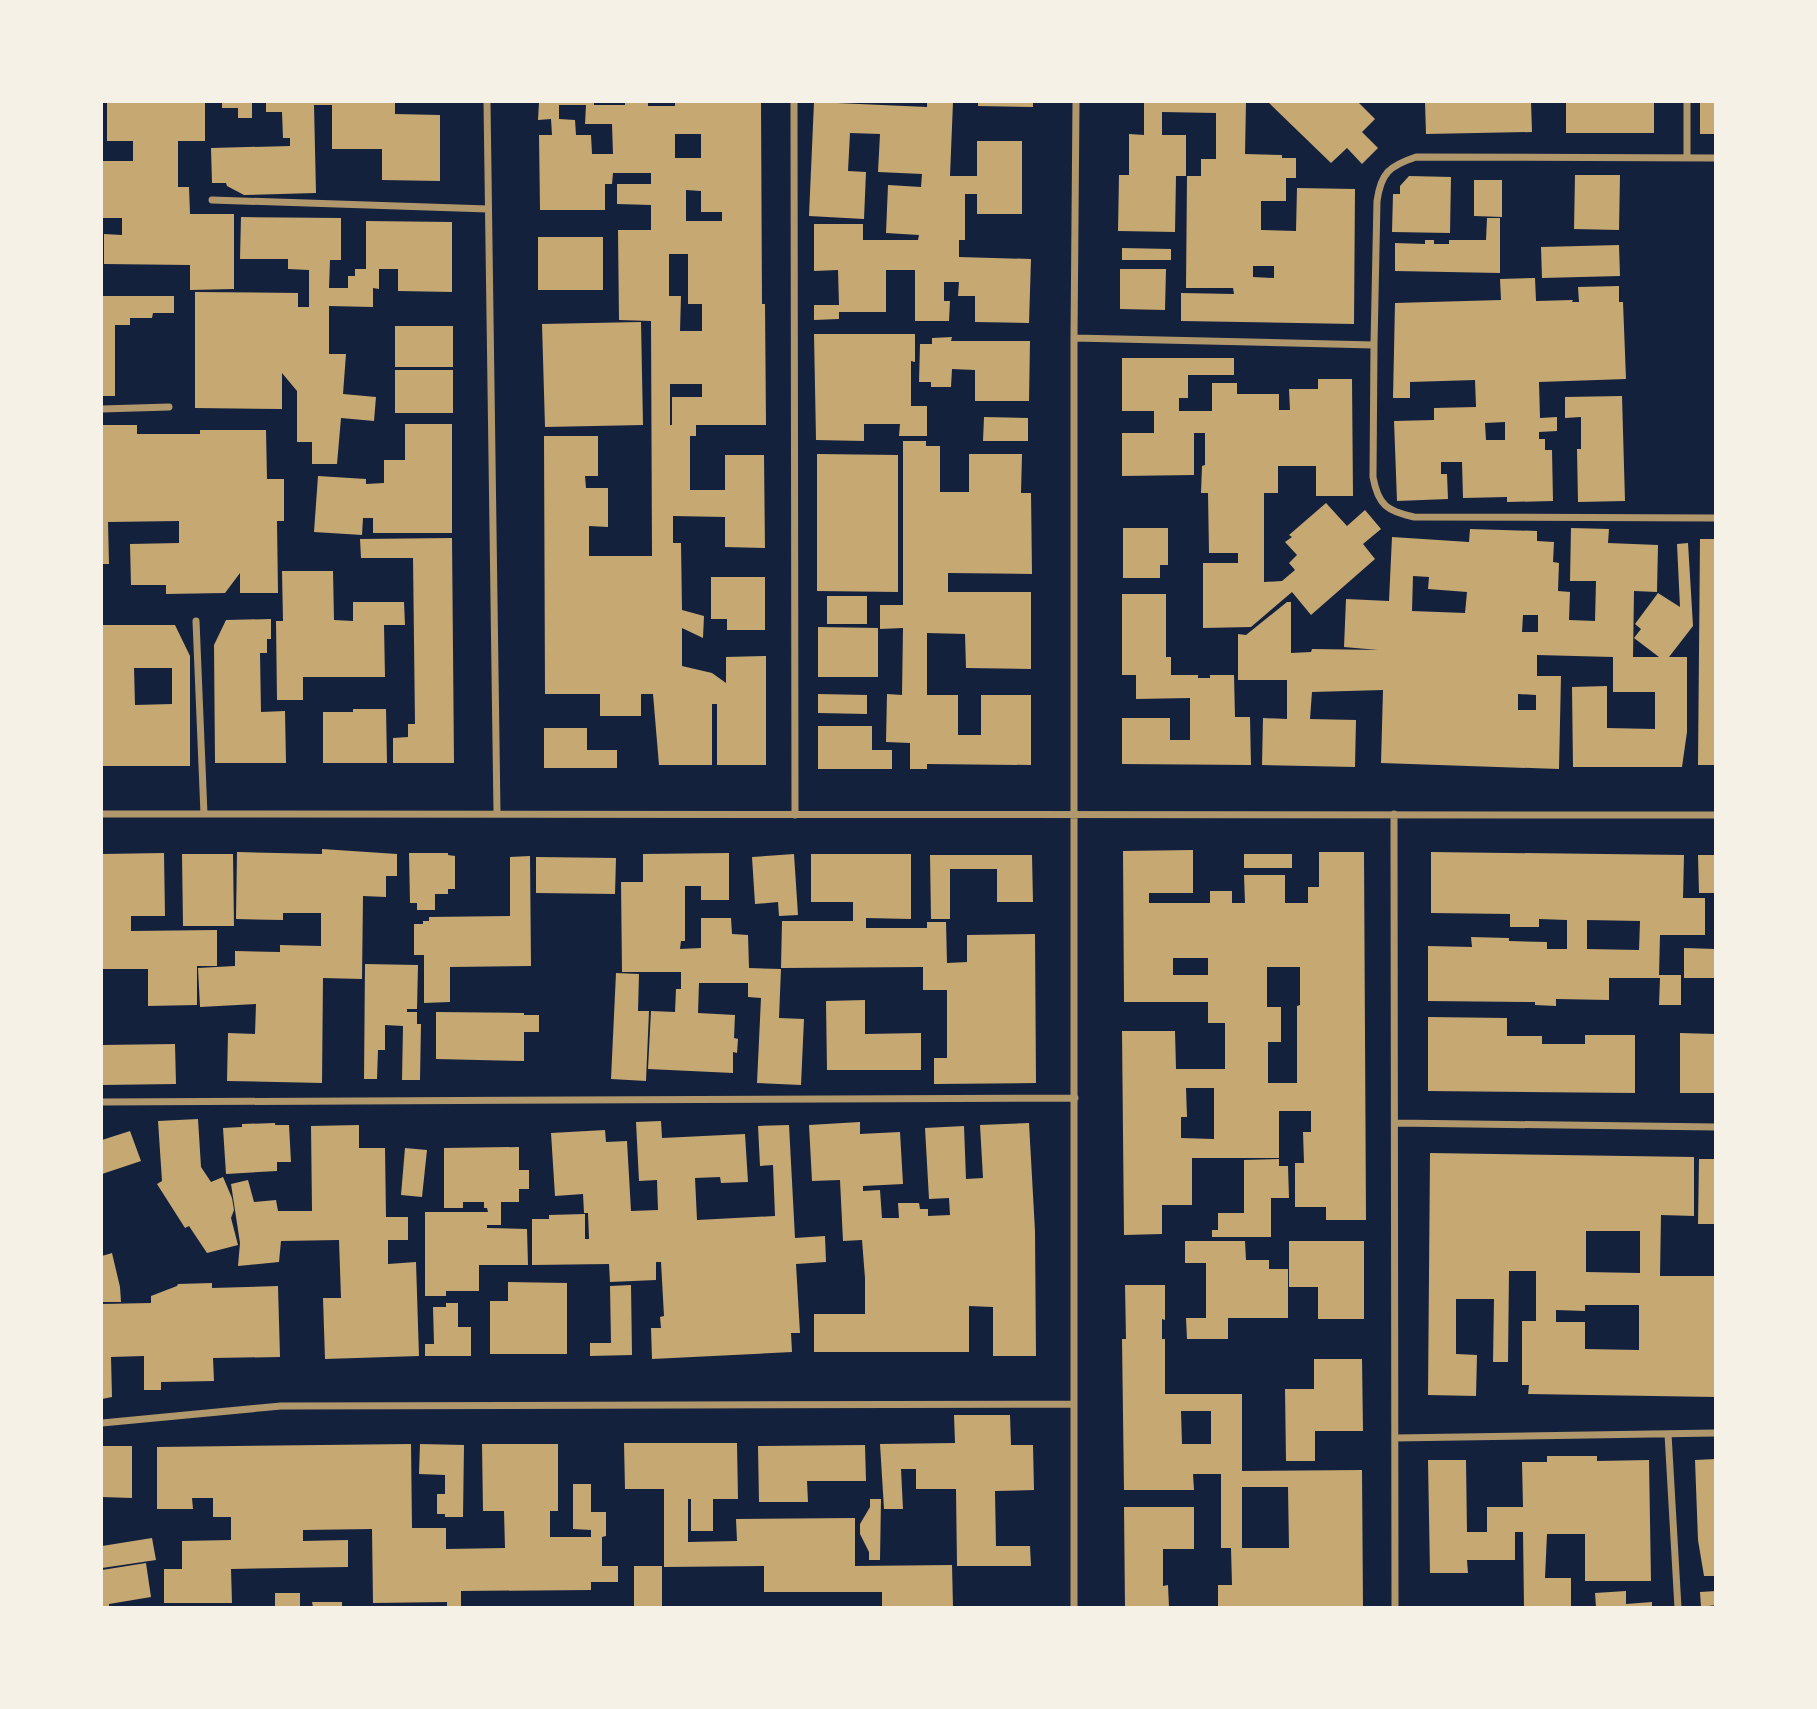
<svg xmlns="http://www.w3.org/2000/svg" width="1817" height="1709" viewBox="0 0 1817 1709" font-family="Lato,sans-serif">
<rect width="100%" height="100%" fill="#14213d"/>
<!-- building -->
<path fill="#c6a872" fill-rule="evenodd" d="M107,102H205V141H178V187H189L190,214H234V289L190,290V265L104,264V234L122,235V218H102V161H133V141H107Z
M222,102H252V118H238V108H222Z
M266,102H395V114L440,115V181L382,180V149H332V105H314L316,193L244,195L227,186L226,183H212L211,148L290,146V138H283L282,112H266Z
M539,102H594V105H625V102H648V106H675V102H761L762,304H765L766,425H696V436H690V490H725V455H764L765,548L725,547V517L673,516V543H681L682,610L704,616L703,638L682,628V666L712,673L726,683V657L766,656V765H717V704H712V765H659L653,694H641V716H600V694H545L544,436H598V476H585L586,488H608V527L589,526V556H652L651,321L619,320L618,230H651V205L617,204V184H651V173H613L612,184H605V210H540L539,135H552L551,119L538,120ZM559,105H586L585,124H612L613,154H592L591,135H576L575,120L559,119ZM675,134H701V158H675ZM686,190L701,191V212H722V221H686ZM669,254H688V304H702V331H680L681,296H669ZM670,384H702V397H672V425H670Z
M814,102L927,107V102H953L950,176H977V141H1022V214H977V194H965V240H959V257L1031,259L1029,323L975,322V296H958L959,282H944V301H950L949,321H915V270H886V312H839V319L814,320V305H839L838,270L814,271V224H863V240H918L919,235L886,233L888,185L921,187L922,174L878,172L880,134L850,133L848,171L866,172L864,219L809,216Z
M978,102H1033V107L978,106Z
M1144,102H1246L1245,154L1282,155V158H1296V178H1286V201H1261V230L1296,231L1297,188L1355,189L1354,324L1181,321V293L1234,294L1233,288H1186L1187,176H1201V159H1216V113L1162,112V135H1186V176H1176L1175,232L1118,231L1119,175H1129V134L1144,135ZM1253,266H1274V278L1253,277Z
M1268,102H1358L1375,119L1362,132L1378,148L1362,164L1347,148L1331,163Z
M1425,102H1531L1532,132L1426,134Z
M1566,102H1654V133H1566Z
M1700,102H1716V134H1700Z
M1575,175H1620L1619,230L1574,229Z
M1409,176L1451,177L1450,233L1392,232L1393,194H1400V186Z
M1474,180H1502V217L1474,216Z
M241,217L341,218V260H330L329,288H348V276H355V269H366V221L452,222V292L398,291V269H379V289L373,288V307L329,306V354H346L343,394L376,397L374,421L341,418L337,464H312V442H297V391L282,373V409L195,408V292L298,293V307H309V270L288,269V259H240Z
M1487,218H1500V273L1395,271V243L1425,244V240H1434V244H1449V240H1486Z
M538,237H603V290H538Z
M1619,245L1620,276L1542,278L1541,247Z
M1122,248L1171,249V260H1122Z
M1120,269H1166L1165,310L1120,309Z
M1535,278L1536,301L1573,300L1572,302H1579L1578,287L1619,286V302H1623L1626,379L1539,382L1540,418L1557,417V431L1539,432V439H1545V450H1552L1553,501L1507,502V497L1463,498L1462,462H1441V474H1447L1448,499L1397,501L1394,421L1434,420V408L1476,407L1475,380L1410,382V398H1393L1395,303L1501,300L1500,279ZM1505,422V440H1486L1485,423Z
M102,296H174V313H153L152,318H130V325H115V396H102Z
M641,322L643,425L545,427L542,324Z
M395,326H453V367H395Z
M814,334H915V362L911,361V406H927V436H899L900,424H864V441L816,440Z
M952,337L951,341H1030L1029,401H975V370L952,369L951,387H931V382H919L920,344H932V338Z
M1122,358H1234V375H1188V398H1179V411H1212V383H1237V394H1279V410H1290L1289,389H1318V379H1352L1353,496H1316V466H1278V493H1264V582L1282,581L1295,570L1289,563L1297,555L1285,542L1292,537L1289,535L1326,503L1347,526L1365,510L1381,529L1363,544L1375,559L1311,615L1292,592L1251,627L1203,628V563H1238V553H1209L1208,493H1201L1202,466L1205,465V433H1194V475L1122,476V433H1154V411H1122Z
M395,370H453V413H395Z
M1622,396L1625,501L1578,502L1577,449H1581V417L1565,418V397Z
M984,417L1028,418V441H983Z
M405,424H452V533H373V518H363L362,535L314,532L318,476L366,479V484L384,483V460H405Z
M102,425H137V434H200V430H266L267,479H284V521H277L278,593H240V573L225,593L166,594V585H131L130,544L179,543V521L108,522L109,564H102Z
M903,441H926V446H940V492H969V454H1022L1021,493H1031L1032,574L948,573V592H1031V669L966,668L965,634L927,633V695H958V735H981V695H1031V765L927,764V769H910V743L886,742L887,694L902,695L903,628L880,629V605H903Z
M817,454L898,455V592L817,591Z
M1123,528H1168V565H1160V578H1123Z
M1571,528L1609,529L1608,543L1658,545L1657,592L1634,591L1633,657H1659L1634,638L1641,629L1635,624L1658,593L1680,607L1677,544L1688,543L1693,626L1669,657H1687V732L1682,767H1573L1572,687L1607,686V728L1655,729V692H1613V657L1537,655V676H1561L1559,769L1381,763L1383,690L1312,692L1310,719L1356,720L1355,767L1262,765L1263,718L1287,719V680H1238V634L1246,635L1287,602H1291V653L1311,652L1312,649L1378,650L1344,647L1346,599L1389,601L1392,537L1469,542L1470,529L1537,531V541L1554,542L1553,562L1559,563L1558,591L1570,592L1569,620L1595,621L1596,581H1570ZM1413,576L1429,577L1428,589L1467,592L1465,613L1412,611ZM1523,615H1538V632H1522ZM1518,694L1536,695V710H1518Z
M452,538L454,763H393V738L408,737V724H415L413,558H361L360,539Z
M1700,539H1716V765H1698Z
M282,571H333L334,620L353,621V602H404L405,625H384L385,677H303V700H277L276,621H283Z
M711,577H765V630H727V619H711Z
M1122,594H1166V657H1171V675H1198V678H1210V675H1234L1235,717H1250L1251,765L1122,764V718H1170V740H1190V698L1136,699V675H1122Z
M827,596H867V624H827Z
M271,619V639H267V653H260L261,712L285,711L286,763H215L214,645L226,620Z
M102,625H175L190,656V766H102ZM134,668H172V704L135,705Z
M818,627L878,628V677H818Z
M818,694L867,695V714L818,713Z
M353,709H386L387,763H323V712H353Z
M818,726H872V750H892V769H818Z
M544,728H587V750H617V768H544Z
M322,849L397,854V876H386V897L363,896L362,979L323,978L322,1083L227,1081L228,1033L255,1034L256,1004L200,1007L198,968L235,966V951L280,952V945L321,946V913H283V920L236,919L237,852L322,854Z
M1193,850V893H1149V903H1210V891H1232V903H1245L1244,875H1285V903H1308V887H1319V852H1364L1366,1220H1326V1207H1295V1163H1304L1303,1132H1311V1111H1279V1158H1192V1205H1162V1234L1124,1235L1122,1031H1175L1176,1069H1225V1023H1208V1002H1124L1123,851ZM1173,958H1208V975H1173ZM1267,967H1300V1005L1297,1006V1083H1268V1042H1281V1007H1267ZM1186,1088H1214V1139L1181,1138V1117H1187Z
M1431,852L1684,855L1683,898H1705V935H1660L1659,975H1681V1005H1659L1660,978H1609V1000L1556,999V1006L1535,1005V1002L1428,1001V946L1472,947L1471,937L1509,938V941L1547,942V949H1567V920L1539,919V927H1510V914L1431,913ZM1587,920L1640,921L1639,950L1587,949Z
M164,853L165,916H131V931L217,930V966H197V1005L148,1006V969H102V854Z
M409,853H448V855L455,856V889H448V894H435V910H417V903H410Z
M729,853V900H701V886H685V941H681L680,949L701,948V918H731L732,934L748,935L749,968L781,969L779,1018L804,1019L801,1085L757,1083L761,998L748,997V983H699L698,1013L735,1015L734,1038L738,1039L737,1053L733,1052V1073L648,1069L651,1011L675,1012L676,989H681V972H622L621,882H643V854Z
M182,854H233L234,926H183Z
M794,854L798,915L779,916L778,902L755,904L752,857Z
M811,854H911V919L866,918V928H927V922H946L947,963L967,962V935L1035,934L1036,1083L934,1084V1058H947V990H923V967L781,968L782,921H853V902H811Z
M1244,854H1292V868H1244Z
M930,855H1032L1033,902H997V869H950V919H931Z
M1698,855H1716V893H1699Z
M530,856L531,966L450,967V1002L424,1003V955H414V924H423V921H429V917L510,916V857Z
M536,857L616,858L615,894L536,893Z
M1684,948L1716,949V978H1684Z
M365,964L418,965L417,1009H407V1012H417V1024H421L420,1080H402L403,1026L385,1025V1050H378L377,1079H364Z
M616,973L639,974L638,1011H649L646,1081L611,1079Z
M865,1000V1034L921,1033V1070H827L826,1001Z
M436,1012L524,1013V1015H539V1032H524V1061L436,1059Z
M1428,1017L1507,1018V1036H1542V1044H1585V1035H1635V1093L1428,1091Z
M1680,1033L1716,1034V1093H1680Z
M175,1044L176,1084L102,1085V1045Z
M198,1119L201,1167L211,1182L223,1177L232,1198L234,1210L231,1218L238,1245L207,1253L189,1226L185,1228L157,1184L162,1181L158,1121Z
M661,1121L662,1138L745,1134L748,1182L721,1183L720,1177L695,1178L697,1220L775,1216L773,1165L760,1166L758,1126L789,1125L795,1238L825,1236L826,1262L796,1264L800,1333H791L792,1352L652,1359L651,1328H661L660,1317L664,1316L661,1262H656V1280L610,1282L609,1264L532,1265V1219H549V1215L585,1214V1239H589L588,1213H584L583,1194L555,1196L551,1133L605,1130L606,1142L627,1141L631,1211L658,1210L657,1180L639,1181L636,1122Z
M860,1122V1134L900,1132L903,1184L863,1186V1191L880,1190L882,1218H899L898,1203H919L920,1209H928V1216L950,1215L949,1198L929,1199L925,1128L964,1126L966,1179L983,1178L980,1125L1029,1123L1035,1231L1036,1356H993V1307L969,1306V1352H814V1314H865V1278L862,1240L843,1241L840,1180L812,1181L809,1125Z
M275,1123V1125H289L291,1162H277V1171L226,1174L223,1128L242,1127V1124Z
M359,1125V1148H385L386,1217H408V1240H388V1264L416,1262L419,1356L325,1359L323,1298H341L339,1240L281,1241L279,1262L238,1266L240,1243L231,1184L248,1180L254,1202L276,1200L278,1211H312L311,1126Z
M130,1131L141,1161L102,1174V1140Z
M519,1147V1170H529V1189H519V1202H501V1225H487V1228L527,1229L528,1265H479V1291H446V1296H425V1212H488L487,1208H484V1202H463V1208H444V1148Z
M405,1148L427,1150L422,1197L401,1195Z
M1430,1153L1694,1157V1216L1661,1215L1660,1276H1716V1397L1528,1394L1529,1385H1522V1321H1536V1271H1509L1508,1362H1493L1494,1299H1456V1354L1477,1355L1476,1396L1428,1395ZM1586,1231H1640V1273L1586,1272ZM1585,1305H1639V1350L1585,1349V1322H1556V1310L1585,1311Z
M1279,1159V1166H1288L1289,1198H1271V1237H1212V1230H1218V1213H1244V1160Z
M1699,1159H1716V1224H1698Z
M1185,1241H1245L1246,1260H1269V1269H1288V1318H1228V1339H1187L1186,1318H1206V1263H1185Z
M1289,1241H1364V1319H1318V1287H1289Z
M112,1253L120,1287L121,1302H102V1256Z
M508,1282L567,1283V1354H490V1301H508Z
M212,1283V1288L278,1286L280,1357L213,1358L214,1381L161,1382V1390H144V1356L111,1357L112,1397L102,1399V1304L151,1303V1296L177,1286L178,1284Z
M631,1285L632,1355L590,1356V1343H611L610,1286Z
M1125,1285H1165V1320L1162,1319V1339H1165V1394H1242V1471L1362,1470L1363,1607L1218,1606V1585H1232L1231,1548H1221V1474H1193L1194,1490H1124L1122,1339H1126ZM1181,1411H1211V1444H1182ZM1242,1487H1288L1289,1548H1242Z
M446,1303H458V1327H471V1356H425V1344H434L433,1307H446Z
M1314,1359H1362L1363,1431H1315V1461H1286L1285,1389H1314Z
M954,1415H1010L1011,1445H1033L1034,1490L995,1491L996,1546H1030L1031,1566H957L956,1489H916V1469H901L903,1509H884L880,1444L955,1443Z
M624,1443H737L738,1499H713V1531H691V1499H688V1542L737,1541L736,1519L855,1518V1566L952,1565L953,1607H882V1592H764V1566L664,1567V1489H625Z
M411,1444L412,1528H446V1549L505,1548L504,1511H483L482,1444H558V1511H550V1537H591V1530L573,1529V1484H591V1512H606V1536L602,1537V1566H618V1582H591V1590L461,1591V1607H447V1602L373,1603L372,1529L303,1530V1541L348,1540V1567L231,1569L232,1603H164V1569H182V1541L231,1540V1517H213V1498H192L193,1509H157V1447Z
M420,1444L464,1445L463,1517H445V1514H437V1494H445V1475L419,1474Z
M865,1445L866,1481H807L808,1502H759L758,1446Z
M102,1446H132V1498L102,1497Z
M1547,1456H1597V1461L1649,1460L1651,1581H1585V1534H1547L1545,1578H1571V1607H1524L1523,1532H1515V1560H1467L1468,1573H1430L1428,1460H1466L1467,1532H1487V1507H1523L1522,1462H1547Z
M1716,1459V1576H1704L1698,1540L1695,1460Z
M870,1499H881L880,1560H869V1552L860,1534V1524L870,1507Z
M1124,1507H1194V1549H1163V1586L1168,1585L1169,1607H1125Z
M152,1538L156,1560L102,1568V1546Z
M146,1563L151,1597L109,1604V1607H102V1570Z
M634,1566H662V1607H634Z
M1626,1591V1604L1652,1602V1607H1596L1595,1593Z
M1716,1591V1605L1701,1607L1700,1592Z
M275,1593H300V1607H275Z
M312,1602H342V1607H313Z"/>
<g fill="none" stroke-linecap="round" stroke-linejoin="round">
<!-- minor -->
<path stroke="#b1986c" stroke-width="7" d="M487,102L497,813
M794,102L795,815
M1687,158V102
M212,200L488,209
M1074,338L1374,345L1377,201C1381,173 1389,166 1416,157L1716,158
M1374,345L1373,477C1378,505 1387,511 1414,517L1716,518
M102,409L169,407
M196,621L204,814
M102,814L1716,815
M1394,814L1395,1608
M102,1102L1075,1098
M1395,1123L1716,1127
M102,1423L281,1406L1074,1404
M1668,1434L1678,1608
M1395,1438L1716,1433
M1074,1608V338L1076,102"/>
</g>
<!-- border -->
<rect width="1817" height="1709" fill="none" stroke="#f6f1e7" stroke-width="206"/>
</svg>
